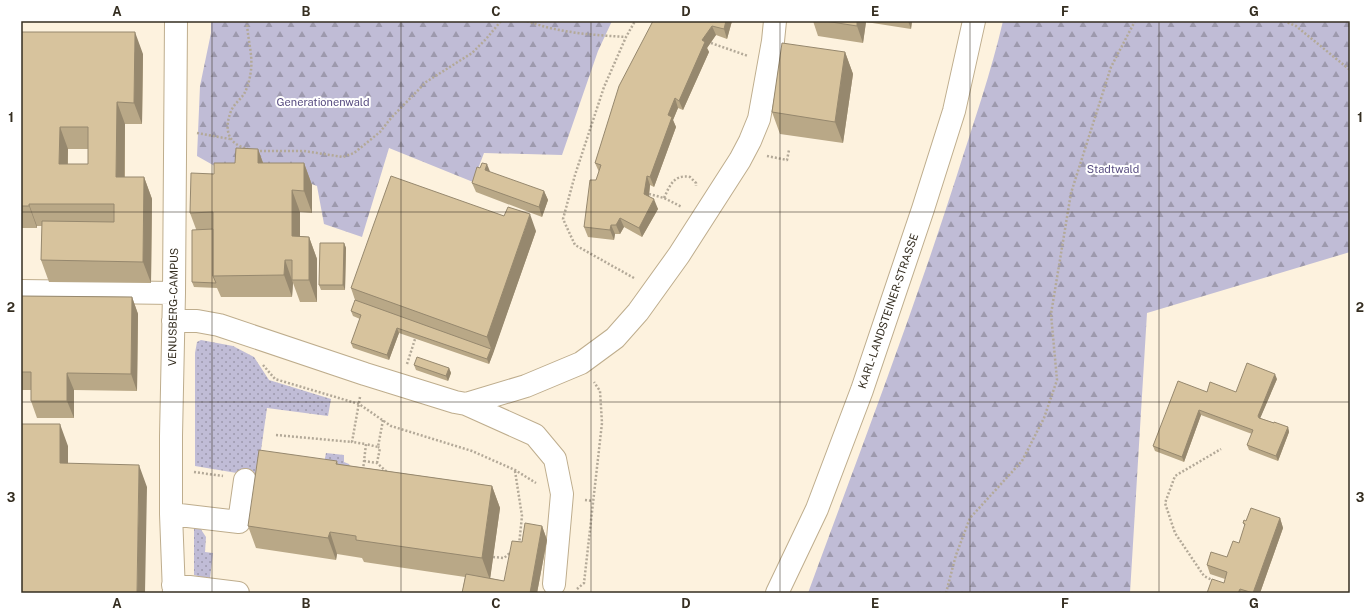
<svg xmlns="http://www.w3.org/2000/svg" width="1371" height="614" viewBox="0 0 1371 614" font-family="'Public Sans',sans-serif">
<defs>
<pattern id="grass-dots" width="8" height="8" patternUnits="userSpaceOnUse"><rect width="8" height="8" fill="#c0bcd6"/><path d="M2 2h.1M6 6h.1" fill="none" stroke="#9d99ad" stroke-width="1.8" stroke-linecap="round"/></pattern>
<pattern id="forest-firs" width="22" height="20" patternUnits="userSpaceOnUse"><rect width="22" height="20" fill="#c0bcd6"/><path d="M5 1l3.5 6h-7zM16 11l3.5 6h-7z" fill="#9d99ad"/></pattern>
</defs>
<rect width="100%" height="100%" fill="#fdf2de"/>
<!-- grass -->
<path fill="url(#grass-dots)" d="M201,340L233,346L254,357L269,380L331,399L328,416L267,408L260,457L323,468L326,453L344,455V462L349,464L353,472L266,478L195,466V353L197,342Z
M194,527L200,528L206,537L205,552L213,553L210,579L194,575Z"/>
<!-- forest -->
<path fill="url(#forest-firs)" d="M211,21H612L598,51L562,155L484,153L473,182L389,148L362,237L324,224L317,186L269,168L220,169L197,156L200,86L211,33Z
M1003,21H1350V252L1147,313L1130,593H808C859,454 912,316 957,175C973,124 991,73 1003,21Z"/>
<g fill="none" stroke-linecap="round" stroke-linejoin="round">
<!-- minor casing -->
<g stroke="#bead8d" stroke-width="24">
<path id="minor" d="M21,291L174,293
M173,321H197L219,325L365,374L455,402L466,404L535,435L555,459L562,494L554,584
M466,404L526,386L581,363L615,338L638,312L679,255L740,160L750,141L759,119L773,41L775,21
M171,514L239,522L245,480
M173,585L238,593
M174,593L171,514V436L174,293L176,21
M777,593L817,509L862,390L923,209L954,111L974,21"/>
</g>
<!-- path -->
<path stroke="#b3a998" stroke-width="2.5" stroke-dasharray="2 2" stroke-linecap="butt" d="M247,21C247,37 253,54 251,70C250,78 248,87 244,94C240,100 234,104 231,111C224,129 227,144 248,149
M527,21C559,33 593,35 626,37
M1284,21L1296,26L1350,70
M711,43L748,56
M197,133L230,139
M256,151H304L343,157L354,153L380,132L391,118L426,82L472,53L486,39L501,21
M767,156L787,160L789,150
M649,194L664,198L682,207
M664,198C670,185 674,174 690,177L696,183V186
M634,278L575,245L563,219L575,175L604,87L626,37L635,21
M407,364L416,336
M263,365L275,379L359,404L391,426L472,451L515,470L536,483
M360,397L352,442L366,444
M276,435L352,442
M364,461L377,463L388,473
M377,463L380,448L378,447
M363,470L366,444L378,447L383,420
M515,471L522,516L519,545
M194,472L223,476
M585,500L593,501
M493,557L504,558L511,552
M1214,581L1204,576L1175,533L1165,503L1175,476L1221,449
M577,589L584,583L602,423L600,391L594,382
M946,593L956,555L970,518L1022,461L1044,418L1057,380L1051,314L1071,193L1111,67L1135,21"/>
<!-- minor -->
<use href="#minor" stroke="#fff" stroke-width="22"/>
</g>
<!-- wall -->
<path fill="#b9a887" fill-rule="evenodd" d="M653,21H732L727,39L716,35L707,48L709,52L683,110L678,108L673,120L676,127L654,187L650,185L649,196L658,209L642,237L624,227L620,234H615L614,240L588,237L584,227L599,172L595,163Z
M813,21H912L911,29L866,22L863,43L818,36Z
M21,32L143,54L142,124H125V177H144L152,199L151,283L49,282L41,260L42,226H37V228H21ZM68,149H88V164H68Z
M845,52L853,74L843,143L780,134L772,112Z
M258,149L263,163H304L312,185V213L300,212V236L309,237L317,259V302H300L293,283L292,297H221L217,288L194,287L192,282L196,229L190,213L235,163Z
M472,183L544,191L548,200L542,217L476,192Z
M536,231L489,364L399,333L389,360L353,348L351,343L360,319L353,316L351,311L355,300L351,288Z
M344,243L346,248L345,290H321L319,285Z
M21,296L132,297L138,314L137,391L74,390V418H37L31,401V390H21Z
M414,365L449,368L451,373L448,381L416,370Z
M1277,379L1260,418L1274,423L1288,427L1289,432L1278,461L1249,450L1247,445L1252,434L1201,415L1184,462L1155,451L1153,446L1207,392H1236Z
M337,461L338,464L492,486L500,508L490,578L504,581L522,542L542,526L547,540L537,593H462L465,577L364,562L362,558L337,554L336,560L256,548L248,526Z
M1280,518L1283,528L1260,593H1207L1224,583L1225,579L1210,574L1207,565L1227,557L1239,543L1245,526L1243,523L1246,521Z"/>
<!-- shaded-wall -->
<path fill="#96886e" d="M726,21H732L727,39L724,29Z
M857,21H866V22L863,43L857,26Z
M908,21H912L911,29Z
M712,26L716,35L707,48L709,52L683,110L679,101L702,40Z
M135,32L143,54L142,124L134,103Z
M845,52L853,74L843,143L835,122Z
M675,98L678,108L673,120L676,127L654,187L650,177L668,115Z
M117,102L125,124L124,199L116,177Z
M60,127L68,149L67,186L59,164Z
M258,149L266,171L258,163Z
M304,163L312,185V213L304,191Z
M487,164L491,174L485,170Z
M647,176L650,185L648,203L644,194Z
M144,177L152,199L151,283L143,262Z
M292,190L300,212V258L292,236Z
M544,191L548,200L542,217L539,207Z
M654,199L658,209L642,237L639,228Z
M29,204L37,226V228L29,206Z
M530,214L536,231L493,354L487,337Z
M620,218L624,227L620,234L616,225Z
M611,225L615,234L614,240L610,230Z
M309,237L317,259V302L309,280Z
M344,243L346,248L345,290L343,285Z
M285,260L293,283L292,297L284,275Z
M132,297L138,314L137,391L131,374Z
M397,328L399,333L389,360L387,355Z
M491,349L493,354L489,364L487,359Z
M449,368L451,373L448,381L446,376Z
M67,373L74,390V418L67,401Z
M1275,374L1277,379L1259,421L1258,416Z
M1199,410L1201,415L1184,462L1182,457Z
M60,424L68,446V485L60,463Z
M1288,427L1289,432L1278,461L1276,456Z
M139,465L147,487L145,593H137Z
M492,486L500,508L490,580L482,558Z
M1280,518L1283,528L1260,593H1253Z
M542,526L547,540L537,593H530Z
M330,532L337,554L336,560L328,538Z
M1240,589L1241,593H1238Z"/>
<!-- building -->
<path fill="#d7c39d" stroke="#96886e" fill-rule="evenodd" d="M653,21H726L724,29L712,26L702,40L705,42L679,101L675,98L668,115L672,117L650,177L647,176L644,194L654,199L639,228L620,218L616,225H611L610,230L584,227L590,180H596L601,165L595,163L619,86Z
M825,21H857V26Z
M21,32H135L134,103L117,102L116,177H144L143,262L41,260L42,221L114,222V204H29V206H21ZM60,127H88V164H59Z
M782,43L845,52L835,122L772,112Z
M236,148L258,149V163H304V191L292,190V236L309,237V280H292V260H285L284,275L213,276V212L190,213L191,173L214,174V163H235Z
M482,163L487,164L485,170L544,191L539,207L472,183L477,167L480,168Z
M391,176L504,216L508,207L530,214L487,337L351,288Z
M213,229V276L216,283L192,282V230Z
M320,243H344L343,285H319Z
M21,296L132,297L131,374L67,373V401H31V372H21Z
M355,300L491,349L487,359L397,328L387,355L351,343L361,315L351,311Z
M417,357L449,368L446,376L414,365Z
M1247,363L1275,374L1258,416L1259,418L1274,423V422L1288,427L1276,456L1247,445L1253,430L1199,410L1182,457L1153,446L1178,381L1207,392L1210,382L1236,392Z
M21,424H60V463L139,465L137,593H21Z
M259,450L337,461L336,464L492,486L482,558L356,540V536L330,532L328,538L248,526Z
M1251,508L1280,518L1253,593L1240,589L1238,593H1207L1212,579L1224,583L1227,572L1207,565L1211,552L1227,557L1233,541L1239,543L1245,524L1243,523L1244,520L1246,521Z
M525,523L542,526L530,593H462L466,574L504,581L512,541L522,542Z"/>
<!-- grid -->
<path fill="none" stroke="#352e21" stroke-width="1" stroke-opacity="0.55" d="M212,21V593M401,21V593M591,21V593M780,21V593M970,21V593M1159,21V593M21,212H1350M21,402H1350"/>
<g text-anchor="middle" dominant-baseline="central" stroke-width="4" stroke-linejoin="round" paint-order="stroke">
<!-- park labels -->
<g font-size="11" fill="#574c80" stroke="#fff">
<text x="323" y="102">Generationenwald</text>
<text x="1113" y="169">Stadtwald</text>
</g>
<!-- street labels -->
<g font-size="11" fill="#352e21" stroke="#fff">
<text transform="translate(173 307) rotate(-89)">VENUSBERG-CAMPUS</text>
<text transform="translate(888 311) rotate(-71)">KARL-LANDSTEINER-STRASSE</text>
</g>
</g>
<!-- border -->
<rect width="1371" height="614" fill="none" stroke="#ffffff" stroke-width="44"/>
<rect x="22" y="22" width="1327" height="570" fill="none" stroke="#352e21" stroke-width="1.5"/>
<g font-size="13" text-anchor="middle" font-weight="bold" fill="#352e21">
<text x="117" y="16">A</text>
<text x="306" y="16">B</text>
<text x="496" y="16">C</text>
<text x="686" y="16">D</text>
<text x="875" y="16">E</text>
<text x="1065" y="16">F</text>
<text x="1254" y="16">G</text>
<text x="11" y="122">1</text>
<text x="1360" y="122">1</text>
<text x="11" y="312">2</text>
<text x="1360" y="312">2</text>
<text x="11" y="502">3</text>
<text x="1360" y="502">3</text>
<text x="117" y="608">A</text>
<text x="306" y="608">B</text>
<text x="496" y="608">C</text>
<text x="686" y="608">D</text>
<text x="875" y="608">E</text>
<text x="1065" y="608">F</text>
<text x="1254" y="608">G</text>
</g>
</svg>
